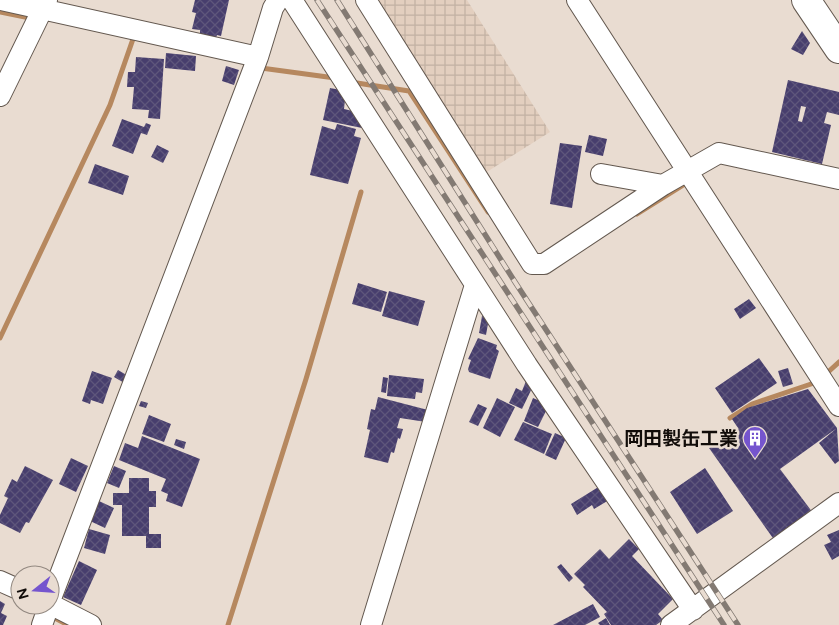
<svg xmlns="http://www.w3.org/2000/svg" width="839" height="625" viewBox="0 0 839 625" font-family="Figtree,'Noto Sans JP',sans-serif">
<defs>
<pattern id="industrial-grid" width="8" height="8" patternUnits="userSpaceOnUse" patternTransform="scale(1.25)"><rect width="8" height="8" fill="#e3cfbf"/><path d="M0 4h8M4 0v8" fill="none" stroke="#c2b1a3"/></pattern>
<pattern id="building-cross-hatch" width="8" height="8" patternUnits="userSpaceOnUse" patternTransform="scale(1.25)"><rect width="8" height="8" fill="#473e6d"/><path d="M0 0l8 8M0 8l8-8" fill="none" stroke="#5e567b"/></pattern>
</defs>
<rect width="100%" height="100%" fill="#e9dcd1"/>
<!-- industrial -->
<path fill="url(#industrial-grid)" d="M370,0H467L550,132L482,175Z"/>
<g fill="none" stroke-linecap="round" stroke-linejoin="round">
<!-- stream -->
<path stroke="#b6885f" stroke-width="5" d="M0,12L30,18
M261,68L335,78
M357,83L409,91L488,212
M637,214L685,184
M0,338L110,105L133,39
M825,371L827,373L839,362
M730,418L752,404L814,383
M32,605L40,609
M51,616L68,625
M228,625L306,379L361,192"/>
</g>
<!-- building -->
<path fill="url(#building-cross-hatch)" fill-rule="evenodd" d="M195,0H229L221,36L217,35L216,38L200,34V30L192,29L196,13L192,12Z
M802,31L810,43L803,55L791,49Z
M166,53L196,56L195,71L165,68Z
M136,57L164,59L160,119L148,118L149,110L132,109L134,87H127L128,72H135Z
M226,66L239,70L234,85L222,81Z
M788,80L839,92V115L827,112L824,123L831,125L822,164L772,152ZM801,106L806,107L802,122L798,121Z
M330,88L346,91L344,109L366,114L362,128L323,120Z
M122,119L144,127L146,123L151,125L147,135L141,133L133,154L112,146Z
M337,124L356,129L354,136L361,138L348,184L310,175L322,126L335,130Z
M589,135L607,139L603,156L585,152Z
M560,143L582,146L572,208L550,204Z
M157,145L169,151L163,163L151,157Z
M95,164L129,176L123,195L88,183Z
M358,283L387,292L381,312L352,304Z
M389,291L425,301L418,326L382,316Z
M749,299L756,308L740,319L734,309Z
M482,316L489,318L486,335L479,333Z
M478,338L497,345L496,349L499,351L490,379L469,372L468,369L471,360L468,359Z
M759,358L777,383L732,413L715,388Z
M788,368L793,384L783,387L778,371Z
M118,370L130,377L126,384L114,377Z
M92,371L112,378L103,404L91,400L90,404L82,401Z
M389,375L424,379L422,393L416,392L415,399L387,396Z
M383,377L388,378L386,393L381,392Z
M526,381L534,384L522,409L509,403L516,388L522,391Z
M808,389L837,428L780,469L813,513L775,541L709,448L738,428L732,419L747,408Z
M378,397L428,410L426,422L400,418L397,428L403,429L400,439L398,438L394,453L391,452L388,463L364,457L370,430L367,429L371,409L375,410Z
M497,398L515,407L500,437L483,428Z
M533,398L549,405L538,427L524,421Z
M141,401L148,403L146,408L139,406Z
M478,404L487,408L478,426L469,422Z
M149,415L171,424L164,442L142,434Z
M523,422L552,434L544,454L514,440Z
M837,428L839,461L835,464L819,443Z
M555,433L566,438L556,460L545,455Z
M142,436L200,459L182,507L166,501L168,494L161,491L166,479L119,460L125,443L138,448Z
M176,439L186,442L184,449L174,445Z
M71,458L88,466L76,492L59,484Z
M25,466L53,480L29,523L26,522L20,533L0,523V515L8,498L4,496L12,479L17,482Z
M114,466L126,471L119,488L107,483Z
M705,468L733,511L697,534L670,492Z
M129,478H149V491H156V507H149V534H161V548H146V536H122V505H113V493H129Z
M600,486L609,500L594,509L592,505L577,515L571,504Z
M99,501L114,508L105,528L90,521Z
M89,529L110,535L105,554L84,548Z
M839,530V556L832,560L824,545L831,542L827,535Z
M629,539L639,549L632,556L673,599L658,614L663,620L656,625H611L604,614L607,612L583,587L585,585L574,574L600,549L609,559Z
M79,561L97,570L81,605L63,597Z
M561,564L573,578L569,582L557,567Z
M0,601L5,604L1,613L7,616L3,625H0Z
M593,604L600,617L585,625H553Z
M606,618L610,625H600L598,623Z"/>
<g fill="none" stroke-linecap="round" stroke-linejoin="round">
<!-- minor casing -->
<g stroke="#63584f" stroke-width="22">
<path id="minor" d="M1,0L258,57
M292,0L527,365L693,610
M366,0L532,264H544L663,185L719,153L839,179
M577,0L839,406
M0,96L47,0
M601,174L663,185
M0,581L20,590
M50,601L258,57L273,8L278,0
M50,604L91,625
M42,625L49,605
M371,625L475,285
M671,625L839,503"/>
</g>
<!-- highway casing -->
<g stroke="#63584f" stroke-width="30">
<path id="highway" d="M806,0L839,49"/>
</g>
<!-- minor -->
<use href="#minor" stroke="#fff" stroke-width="20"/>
<!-- highway -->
<use href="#highway" stroke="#fff" stroke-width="28"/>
<!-- rail casing -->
<g stroke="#837a73" stroke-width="5.5">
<path id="rail" d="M317,0L724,625
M337,0L515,282L738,625"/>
</g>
<!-- rail -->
<use href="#rail" stroke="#e9dcd1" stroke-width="4" stroke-dasharray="11" stroke-linecap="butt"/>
</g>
<!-- icons -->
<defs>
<g id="building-pin" transform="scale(1.25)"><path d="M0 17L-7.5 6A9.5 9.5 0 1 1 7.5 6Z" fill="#7555ce" stroke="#e9dcd1"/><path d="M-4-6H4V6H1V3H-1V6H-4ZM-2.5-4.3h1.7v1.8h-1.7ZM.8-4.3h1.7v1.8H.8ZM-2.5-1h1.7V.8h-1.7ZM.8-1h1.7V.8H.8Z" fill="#fff"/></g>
</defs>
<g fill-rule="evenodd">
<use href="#building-pin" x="755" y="438"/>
</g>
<g text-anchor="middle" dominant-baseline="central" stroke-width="5" stroke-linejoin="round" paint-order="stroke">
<!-- poi labels -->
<g font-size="19" font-weight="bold" fill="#110c09" stroke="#e9dcd1" text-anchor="end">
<text x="738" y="438">岡田製缶工業</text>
</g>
</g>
<!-- north arrow -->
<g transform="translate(35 590) rotate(253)"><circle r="24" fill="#e9dcd1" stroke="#938981"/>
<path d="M0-4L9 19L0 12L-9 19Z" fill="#7555ce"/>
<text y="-8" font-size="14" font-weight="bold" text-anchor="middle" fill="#110c09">N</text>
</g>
</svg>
